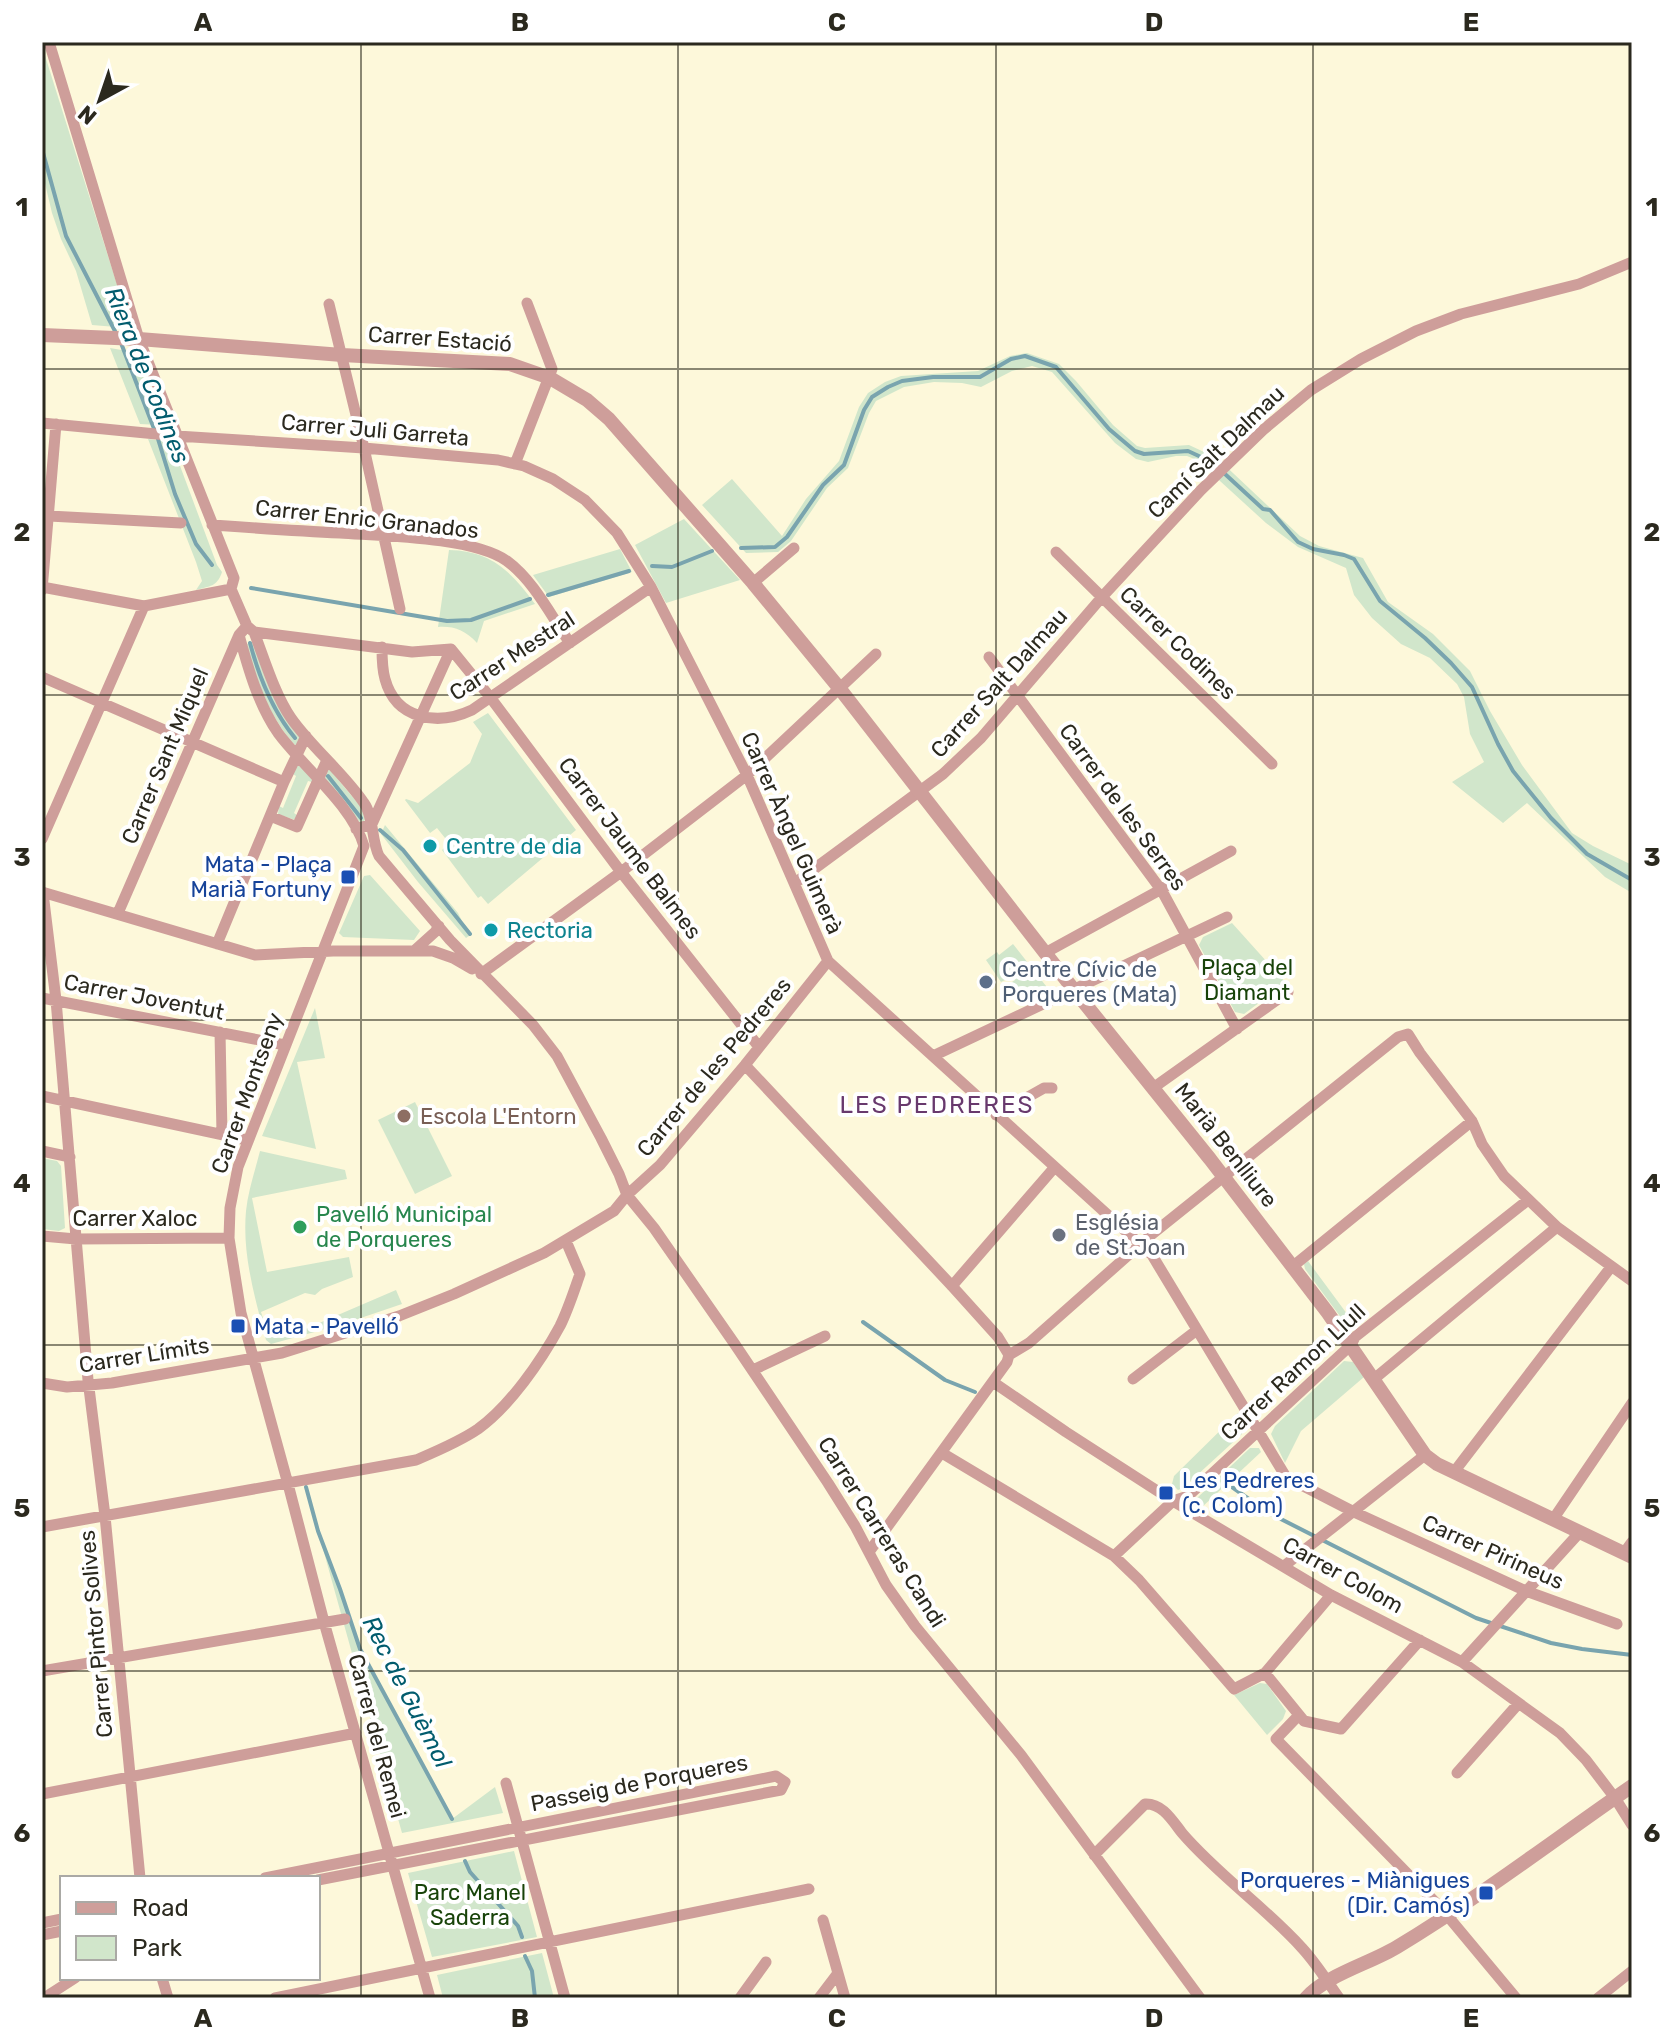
<svg xmlns="http://www.w3.org/2000/svg" width="1674" height="2040" viewBox="0 0 1674 2040" font-family="Rubik,sans-serif">
<rect width="100%" height="100%" fill="#fdf8da"/>
<!-- green -->
<path fill="#d1e6cb" d="M42,46L125,310L128,328L92,325L76,271L61,239L52,213L42,171Z
M110,348L133,352L161,420L160,425L140,424Z
M1027,353L1059,364L1076,381L1113,425L1137,446L1145,448L1189,445L1217,458L1300,536L1319,546L1363,558L1388,602L1433,634L1470,671L1490,711L1522,765L1572,833L1593,846L1632,865V893L1605,877L1527,803L1503,823L1452,782L1484,762L1470,734L1464,697L1457,684L1430,658L1401,644L1372,618L1354,595L1346,568L1298,547L1266,523L1197,460L1187,456H1176L1148,462L1136,459L1115,443L1052,372L1032,366L1012,371L981,387L962,383L934,382L904,387L876,401L869,413L848,468L827,488L791,541L778,552L746,553L702,505L732,479L782,536L806,499L839,461L859,407L868,393L885,382L901,376L978,371L1010,356Z
M148,439L167,441L173,447L217,565L222,572C217,587 210,586 196,590L202,581L196,562Z
M684,519L740,580L666,603L635,545Z
M620,549L632,572L549,597L533,575Z
M449,550C491,551 511,571 535,604L484,621L477,643C465,630 454,626 438,627Z
M253,641L301,735L296,746C271,720 260,687 248,653L247,644Z
M488,713L576,830L488,904L481,896L478,898L442,850L449,843L437,828L430,833L405,800L406,799L418,803L470,763L482,734L473,722Z
M298,765L314,778L312,782L308,781L294,813L298,816L295,820L278,814L279,806L283,808L296,776L293,774Z
M329,769L362,808L366,816L364,822L361,824L324,779Z
M385,825L458,913L462,921L472,934L466,938L418,882L381,834Z
M370,875L420,931L414,940L343,937L339,933L364,876Z
M1232,923L1286,983L1244,1014L1235,1012L1199,945L1203,937Z
M1013,944L1050,991L1026,1003L1012,982L1015,980L1013,976L1001,982L986,960L997,952L999,955Z
M315,1008L325,1058L297,1062L316,1149L262,1136Z
M415,1102L452,1176L415,1194L378,1120Z
M260,1151L345,1170L347,1179L252,1198L267,1272L349,1257L353,1277L322,1289L315,1295L305,1293L261,1312L264,1321L289,1336L396,1290L402,1304L340,1325L271,1344L266,1340C255,1298 242,1255 246,1211C248,1191 255,1171 260,1151Z
M42,1158L57,1161L61,1166L65,1228L59,1231L42,1229Z
M1308,1261L1353,1322L1345,1323L1305,1269L1304,1264Z
M1344,1361L1353,1362L1364,1377L1301,1431L1285,1463L1271,1434L1275,1426Z
M1238,1413L1243,1422L1242,1434L1183,1488L1178,1490L1172,1484L1174,1476Z
M1250,1448H1259L1261,1452L1201,1508L1197,1506V1498Z
M318,1531L340,1589L360,1649L452,1819L495,1787L503,1813L402,1833Z
M1260,1683L1267,1684L1286,1711L1283,1719L1267,1735L1234,1695Z
M514,1851L537,1937L432,1957L408,1873Z
M542,1953L554,1998H443L437,1975Z"/>
<g fill="none" stroke-linecap="round" stroke-linejoin="round">
<!-- stream -->
<path stroke="#79a4ae" stroke-width="4" d="M42,149L66,236L117,335
M121,343L158,439L175,494L196,544L212,565
M1225,474L1263,509L1270,510L1298,542L1313,549L1344,555L1354,559L1380,601L1425,638L1451,663L1472,687L1498,744L1513,771L1551,818L1587,854L1632,880
M741,548L775,547L787,537L823,485L844,465L864,410L872,397L888,387L902,381L933,377H980L1011,359L1025,356L1056,367L1109,429L1135,451L1144,454L1188,451L1214,463
M652,566L672,567L712,551
M251,588L447,621L471,620L530,599
M548,595L629,571
M250,643C259,677 272,710 295,738
M328,776L361,818
M380,830L403,850L470,934
M863,1322L945,1380L975,1392
M306,1487L318,1531L340,1589L360,1649L452,1819
M1232,1487L1267,1512L1476,1618L1551,1643L1582,1649L1632,1655
M465,1861L470,1872L518,1926L522,1937
M525,1956L532,1971L535,1998"/>
<!-- minor -->
<path stroke="#ce9e9a" stroke-width="11" d="M49,42L139,339L234,578L231,589L247,626
M329,304L364,448L400,609
M42,423L177,436L364,448L498,460L524,466L553,479L585,500L617,533L651,587L747,775L828,961L1152,1255L1286,1477L1354,1512L1526,1591L1617,1624
M515,464L552,369L527,303
M49,516L181,523
M212,525C255,528 297,531 340,533C383,536 473,537 507,561C534,581 551,616 570,643
M1056,552L1272,764
M753,583L794,548
M42,587L144,606L231,589
M42,590L56,424
M254,632C264,658 275,695 291,718C312,748 343,772 364,803C374,817 371,839 379,856L450,940L533,1025L557,1056L601,1138L619,1174L627,1195L654,1228L734,1343L828,1483L855,1526L886,1585L915,1626L1021,1755L1200,1998
M239,635C248,668 258,704 278,733C303,767 352,805 364,846L238,1167L230,1208L229,1238L241,1313L288,1484L324,1622L430,1998
M382,647C382,658 382,669 385,679C396,720 438,726 472,710L651,587
M989,657L1162,891L1237,1029
M42,677L284,782
M270,816L297,827L327,760
M356,829L372,824L451,649
M42,839L144,606
M795,883L943,774L981,738L1102,597L1201,490L1263,430L1311,390L1361,359L1416,331L1461,314L1579,284L1632,262
M42,892L255,955L333,951H433L453,958L472,969
M43,893L56,1000L88,1380L105,1516L140,1878
M118,913L239,635L247,626L254,632L412,652L451,649L490,697L621,872L759,1047
M217,944L284,782L306,736
M415,950L435,932L439,926
M1045,953L1231,851
M481,974L621,872L747,775L876,654
M42,998L285,1045
M220,1032L222,1134
M933,1056L1227,917
M745,1065L952,1286L998,1337L1009,1355
M1153,1088L1288,992
M42,1096L247,1140
M996,1115L1044,1088H1052
M42,1151L70,1157
M42,1236L76,1239L229,1238
M1292,1267L1472,1121
M952,1286L1054,1168
M753,1370L825,1336
M1133,1379L1197,1330
M1374,1379L1557,1227
M993,1382L1066,1432L1173,1501L1331,1595L1462,1662L1560,1733L1586,1760L1615,1798L1632,1825
M42,1383L67,1387L112,1383L282,1353L399,1316L454,1294L544,1253L614,1211L627,1195L660,1165L745,1065L828,961
M942,1453L1114,1556L1139,1580L1234,1689L1265,1673L1331,1595
M1454,1472L1611,1267
M1554,1518L1632,1403
M42,1527L416,1460C437,1451 459,1442 478,1429C510,1406 541,1361 560,1326C568,1310 574,1291 580,1274L566,1241
M869,1552L1007,1362L1009,1355L1029,1343L1151,1235L1398,1037L1408,1034L1420,1053L1472,1121L1482,1144L1504,1176L1557,1227L1632,1281
M1624,1553L1632,1542
M1114,1556L1173,1501L1188,1496L1351,1345L1355,1337L1528,1200
M1284,1566L1425,1455
M1462,1662L1580,1532
M42,1671L345,1619
M1265,1673L1304,1721L1341,1729L1420,1640
M1299,1715L1276,1739L1441,1908L1516,1998
M1457,1773L1518,1704
M506,1783L565,1998
M42,1794L356,1733
M1094,1855L1145,1804C1162,1803 1172,1820 1182,1833C1218,1875 1265,1907 1302,1948C1316,1963 1327,1981 1339,1998
M265,1878L776,1776L785,1782L781,1790L318,1880
M823,1920L845,1998
M42,1923L62,1919
M42,1935L62,1931
M162,1978L168,1998
M44,1998L75,1978
M275,1998L809,1889
M740,1998L766,1962
M819,1998L838,1973
M1598,1998L1632,1971"/>
<!-- tertiary -->
<path stroke="#ce9e9a" stroke-width="14" d="M42,335L139,339L342,355L510,364L550,378L587,400L609,419L753,583L840,689L1074,990L1210,1159L1328,1313L1425,1455L1437,1464L1632,1557
M1306,1998C1326,1975 1371,1963 1397,1947C1478,1898 1554,1840 1632,1786"/>
</g>
<!-- grid -->
<path fill="none" stroke="#2b291e" stroke-width="2" stroke-opacity="0.55" d="M361,42V1998M678,42V1998M996,42V1998M1313,42V1998M42,369H1632M42,695H1632M42,1020H1632M42,1345H1632M42,1671H1632"/>
<!-- markers -->
<g fill="#0f9aa8" stroke="#fff" stroke-width="3">
<circle cx="430" cy="846" r="8"/>
<circle cx="491" cy="930" r="8"/>
</g>
<g fill="#1a4fb4" stroke="#fff" stroke-width="3">
<rect x="340" y="869" width="16" height="16" rx="4"/>
<rect x="230" y="1318" width="16" height="16" rx="4"/>
<rect x="1158" y="1485" width="16" height="16" rx="4"/>
<rect x="1478" y="1885" width="16" height="16" rx="4"/>
</g>
<circle fill="#5c6f8a" stroke="#fff" stroke-width="3" cx="986" cy="982" r="8"/>
<circle fill="#8d6e63" stroke="#fff" stroke-width="3" cx="404" cy="1116" r="8"/>
<circle fill="#2e9e5b" stroke="#fff" stroke-width="3" cx="300" cy="1227" r="8"/>
<circle fill="#6b7280" stroke="#fff" stroke-width="3" cx="1059" cy="1235" r="8"/>
<g text-anchor="middle" dominant-baseline="central" stroke-width="8" stroke-linejoin="round" paint-order="stroke">
<!-- street labels -->
<g font-size="22" fill="#2b291e" stroke="#fff">
<text transform="translate(440 339) rotate(4)">Carrer Estació</text>
<text transform="translate(375 430) rotate(5)">Carrer Juli Garreta</text>
<text transform="translate(1216 452) rotate(-44)">Camí Salt Dalmau</text>
<text transform="translate(367 519) rotate(6)">Carrer Enric Granados</text>
<text transform="translate(1178 643) rotate(44)">Carrer Codines</text>
<text transform="translate(512 656) rotate(-33)">Carrer Mestral</text>
<text transform="translate(999 683) rotate(-48)">Carrer Salt Dalmau</text>
<text transform="translate(165 756) rotate(-67)">Carrer Sant Miquel</text>
<text transform="translate(1123 807) rotate(54)">Carrer de les Serres</text>
<text transform="translate(792 833) rotate(66)">Carrer Àngel Guimerà</text>
<text transform="translate(630 848) rotate(53)">Carrer Jaume Balmes</text>
<text transform="translate(144 997) rotate(11)">Carrer Joventut</text>
<text transform="translate(714 1067) rotate(-50)">Carrer de les Pedreres</text>
<text transform="translate(247 1093) rotate(-70)">Carrer Montseny</text>
<text transform="translate(1226 1145) rotate(52)">Marià Benlliure</text>
<text x="135" y="1218">Carrer Xaloc</text>
<text transform="translate(144 1355) rotate(-9)">Carrer Límits</text>
<text transform="translate(1293 1372) rotate(-43)">Carrer Ramon Llull</text>
<text transform="translate(882 1532) rotate(58)">Carrer Carreras Candi</text>
<text transform="translate(1493 1552) rotate(24)">Carrer Pirineus</text>
<text transform="translate(1343 1575) rotate(29)">Carrer Colom</text>
<text transform="translate(96 1634) rotate(-95)">Carrer Pintor Solives</text>
<text transform="translate(377 1736) rotate(75)">Carrer del Remei</text>
<text transform="translate(639 1783) rotate(-11)">Passeig de Porqueres</text>
</g>
<!-- culture labels -->
<g font-size="22" fill="#0d838f" stroke="#fff" text-anchor="start">
<text x="446" y="846">Centre de dia</text>
<text x="507" y="930">Rectoria</text>
</g>
<!-- transit labels -->
<g font-size="22" fill="#164399" stroke="#fff" text-anchor="end">
<text x="332" y="864">Mata - Plaça<tspan x="332" dy="25">Marià Fortuny</tspan></text>
<text x="254" y="1326" text-anchor="start">Mata - Pavelló</text>
<text x="1182" y="1480" text-anchor="start">Les Pedreres<tspan x="1182" dy="25">(c. Colom)</tspan></text>
<text x="1470" y="1880">Porqueres - Miànigues<tspan x="1470" dy="25">(Dir. Camós)</tspan></text>
</g>
<!-- park labels -->
<g font-size="22" fill="#184309" stroke="#fff">
<text x="1247" y="967">Plaça del<tspan x="1247" dy="25">Diamant</tspan></text>
<text x="470" y="1892">Parc Manel<tspan x="470" dy="25">Saderra</tspan></text>
</g>
<!-- service labels -->
<g font-size="22" fill="#4e5e75" stroke="#fff" text-anchor="start">
<text x="1002" y="969">Centre Cívic de<tspan x="1002" dy="25">Porqueres (Mata)</tspan></text>
</g>
<!-- education labels -->
<g font-size="22" fill="#785e54" stroke="#fff" text-anchor="start">
<text x="420" y="1116">Escola L'Entorn</text>
</g>
<!-- leisure labels -->
<g font-size="22" fill="#27864d" stroke="#fff" text-anchor="start">
<text x="316" y="1214">Pavelló Municipal<tspan x="316" dy="25">de Porqueres</tspan></text>
</g>
<!-- worship labels -->
<g font-size="22" fill="#5b616d" stroke="#fff" text-anchor="start">
<text x="1075" y="1222">Església<tspan x="1075" dy="25">de St.Joan</tspan></text>
</g>
<!-- water labels -->
<g font-size="24" font-style="italic" fill="#025c6e" stroke="#fff">
<text transform="translate(147 375) rotate(68)">Riera de Codines</text>
<text transform="translate(407 1692) rotate(63)">Rec de Guèmol</text>
</g>
<!-- neighbourhood labels -->
<g font-size="24" letter-spacing="2" fill="#68396d" stroke="#fff">
<text x="937" y="1105">LES PEDRERES</text>
</g>
</g>
<!-- border -->
<rect width="1674" height="2040" fill="none" stroke="#ffffff" stroke-width="88"/>
<!-- legend -->
<rect x="60" y="1876" width="260" height="104" fill="#ffffff" stroke="#aaa9a5" stroke-width="2"/>
<rect x="76" y="1902" width="40" height="12" fill="#ce9e9a" stroke="#aaa9a5" stroke-width="2"/>
<text x="132" y="1916" font-size="24" fill="#2b291e">Road</text>
<rect x="76" y="1936" width="40" height="24" fill="#d1e6cb" stroke="#aaa9a5" stroke-width="2"/>
<text x="132" y="1956" font-size="24" fill="#2b291e">Park</text>
<!-- north arrow -->
<g transform="translate(100 100) rotate(220)" stroke="#ffffff" stroke-width="6" paint-order="stroke">
<path d="M0-6L14 30L0 20L-14 30Z" fill="#2b291e"/>
<text y="-12" font-size="22" font-weight="bold" text-anchor="middle" fill="#2b291e">N</text>
</g>
<rect x="44" y="44" width="1586" height="1952" fill="none" stroke="#2b291e" stroke-width="3"/>
<g font-size="26" text-anchor="middle" font-weight="bold" fill="#2b291e">
<text x="203" y="31">A</text>
<text x="520" y="31">B</text>
<text x="837" y="31">C</text>
<text x="1154" y="31">D</text>
<text x="1471" y="31">E</text>
<text x="22" y="216">1</text>
<text x="1652" y="216">1</text>
<text x="22" y="541">2</text>
<text x="1652" y="541">2</text>
<text x="22" y="866">3</text>
<text x="1652" y="866">3</text>
<text x="22" y="1192">4</text>
<text x="1652" y="1192">4</text>
<text x="22" y="1517">5</text>
<text x="1652" y="1517">5</text>
<text x="22" y="1842">6</text>
<text x="1652" y="1842">6</text>
<text x="203" y="2027">A</text>
<text x="520" y="2027">B</text>
<text x="837" y="2027">C</text>
<text x="1154" y="2027">D</text>
<text x="1471" y="2027">E</text>
</g>
</svg>
